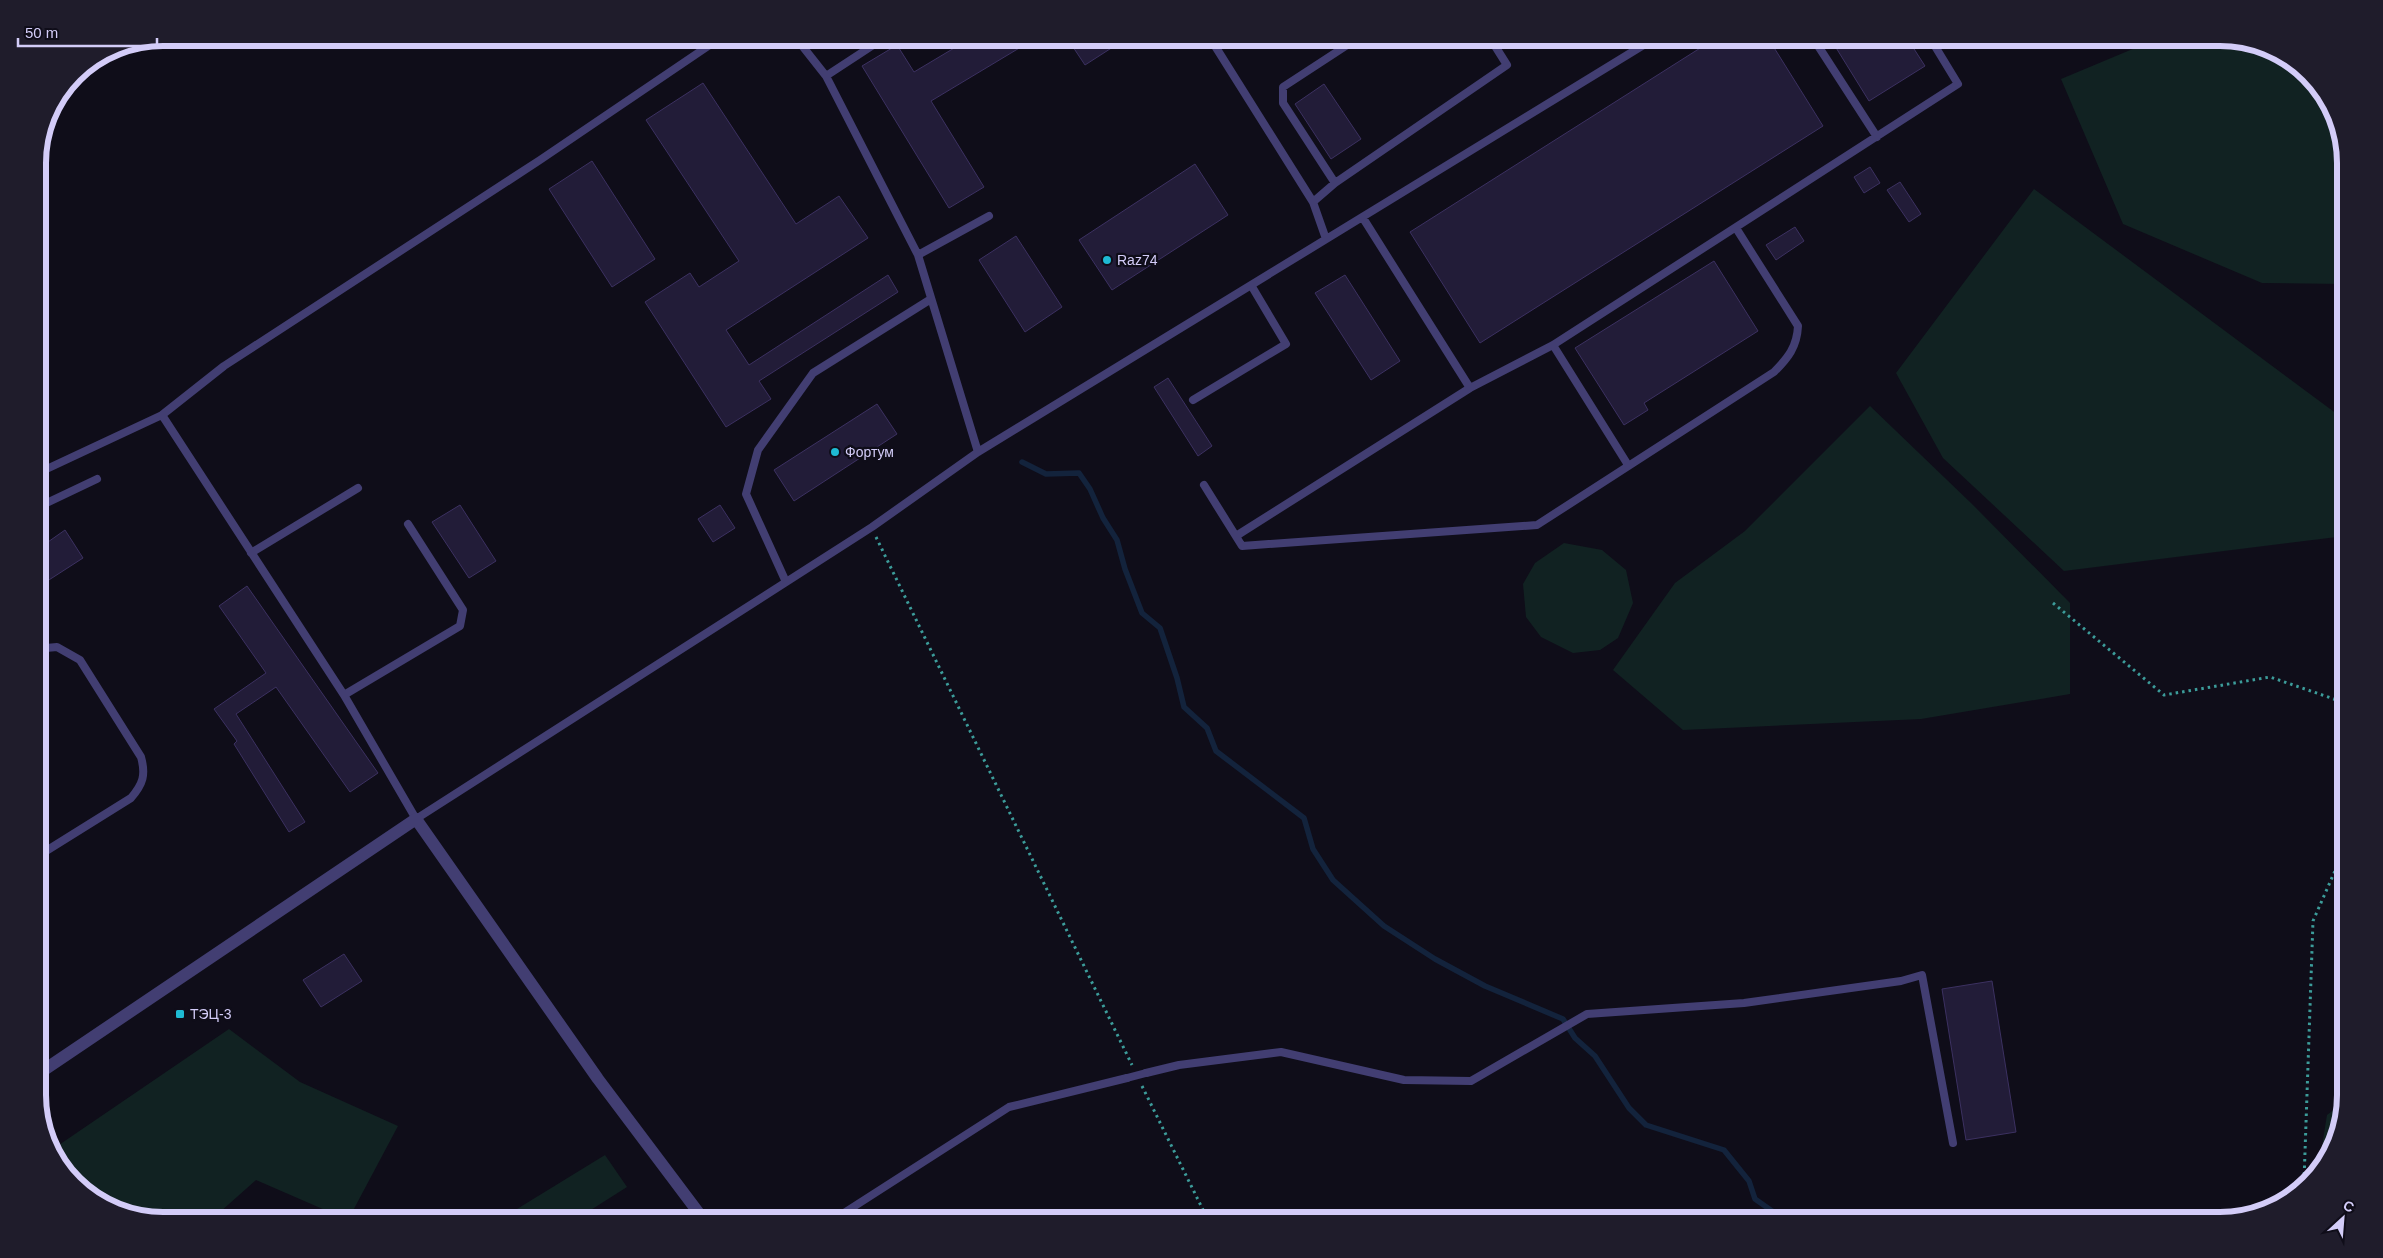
<svg xmlns="http://www.w3.org/2000/svg" width="2383" height="1258" viewBox="0 0 2383 1258" font-family="Arial,sans-serif">
<rect width="100%" height="100%" fill="#0f0d19"/>
<!-- green -->
<path fill="#122" d="M2159,38H2220L2276,51L2325,93L2345,155V284L2262,283L2123,224L2061,79Z
M2034,189L2345,420V536L2064,571L1943,458L1896,373Z
M1870,406L1972,504L2070,603V694L1921,719L1683,730L1613,670L1675,583L1745,531Z
M1564,543L1602,550L1626,570L1633,603L1618,638L1600,650L1573,653L1541,637L1526,617L1523,584L1535,563Z
M229,1029L300,1082L398,1126L348,1220L256,1180L211,1220H163L107,1207L59,1165L53,1149Z
M2344,1102L2332,1151L2319,1165L2327,1115Z
M605,1155L627,1187L575,1220H499Z"/>
<g fill="none" stroke-linecap="round" stroke-linejoin="round">
<!-- stream -->
<path stroke="#13233c" stroke-width="5.5" d="M1022,462L1046,474L1079,473L1090,489L1103,518L1117,540L1125,569L1142,613L1160,628L1177,678L1184,707L1207,728L1216,751L1304,818L1313,849L1333,880L1384,926L1435,959L1485,986L1563,1019L1575,1038L1595,1056L1629,1108L1646,1125L1724,1150L1749,1181L1755,1199L1785,1220"/>
</g>
<!-- building -->
<path fill="#221c38" stroke="#3c3161" d="M971,38H1036L931,101L984,187L949,208L862,66L897,45L914,72Z
M1067,38H1127L1085,65Z
M1716,38H1768L1823,126L1480,343L1410,232Z
M1830,38H1907L1925,66L1869,101Z
M703,83L796,224L839,196L868,238L726,330L749,365L888,275L898,292L759,381L771,399L726,427L645,302L690,273L699,287L739,261L646,120Z
M1324,84L1361,139L1331,159L1295,104Z
M592,161L655,259L612,287L549,189Z
M1195,164L1228,215L1112,290L1079,240Z
M1870,167L1880,183L1864,193L1854,177Z
M1900,182L1921,214L1909,222L1887,190Z
M1795,227L1804,241L1776,260L1766,245Z
M1016,236L1062,307L1025,332L979,260Z
M1714,261L1758,331L1644,403L1648,410L1624,425L1575,348Z
M1345,275L1400,361L1371,380L1315,293Z
M1168,378L1212,446L1198,456L1154,387Z
M877,404L897,434L794,501L774,470Z
M460,505L496,561L469,578L432,522Z
M720,505L735,528L713,542L698,519Z
M65,530L83,558L38,587V549Z
M247,586L378,773L350,792L276,687L236,714L305,822L289,832L234,744L237,741L214,709L266,673L219,606Z
M344,954L362,981L321,1007L303,980Z
M1992,981L2016,1132L1966,1140L1942,989Z"/>
<g fill="none" stroke-linecap="round" stroke-linejoin="round">
<!-- path -->
<path stroke="#3c9c9a" stroke-width="3" stroke-dasharray="2.5 4" stroke-linecap="butt" d="M876,537L1132,1065
M2053,603L2164,695L2270,677L2334,699L2345,708
M1142,1086L1208,1220
M2304,1181L2313,921L2345,848"/>
<!-- service -->
<path stroke="#423e72" stroke-width="8" d="M796,38L826,76L918,255L978,452
M1210,38L1313,202L1326,239
M1813,38L1877,137
M826,76L884,38
M1335,183L1283,103V87L1358,38
M1313,202L1335,183L1507,65L1490,38
M1363,218L1470,388
M918,255L989,216
M1553,345L1628,465
M1193,400L1286,344L1251,285
M162,415L344,695L416,819L872,527L978,452L1655,38
M38,473L162,415L224,366L540,160L720,38
M1204,485L1242,546L1537,525L1774,372C1788,358 1797,347 1798,326L1736,228
M38,507L97,479
M1236,536L1470,388L1553,345L1958,84L1930,38
M251,553L358,488
M786,582L746,494L758,450L813,373L931,299
M38,653L46,648L57,647L80,660L141,757C146,775 143,784 131,798L38,856
M344,695L460,626L463,610L408,524
M1146,1073L1179,1065L1281,1052L1404,1080L1471,1081L1587,1014L1744,1003L1901,981L1922,975L1953,1143
M833,1220L1009,1107L1127,1078"/>
<!-- minor -->
<path stroke="#423e72" stroke-width="12" d="M38,1074L416,819L598,1079L704,1220"/>
<!-- service-bridge -->
<path stroke="#423e72" stroke-width="8" d="M1127,1078L1146,1073"/>
</g>
<!-- markers -->
<g fill="#1ebad3" stroke="#0f0d19" stroke-width="2">
<circle cx="1107" cy="260" r="5"/>
<circle cx="835" cy="452" r="5"/>
<rect x="175" y="1009" width="10" height="10" rx="2.5"/>
</g>
<g text-anchor="middle" dominant-baseline="central" stroke-width="4.5" stroke-linejoin="round" paint-order="stroke">
<!-- poi labels -->
<g font-size="14" fill="#d3ccf8" stroke="#0f0d19" text-anchor="start">
<text x="1117" y="260">Raz74</text>
<text x="845" y="452">Фортум</text>
<text x="190" y="1014">ТЭЦ-3</text>
</g>
</g>
<!-- crop -->
<path d="M0 0H2383V1258H0ZM163 46H2220A117 117 0 0 1 2337 163V1095A117 117 0 0 1 2220 1212H163A117 117 0 0 1 46 1095V163A117 117 0 0 1 163 46Z" fill="#1f1c2b" fill-rule="evenodd"/>
<path fill="none" stroke="#d3ccf8" stroke-width="6" d="M163 46H2220A117 117 0 0 1 2337 163V1095A117 117 0 0 1 2220 1212H163A117 117 0 0 1 46 1095V163A117 117 0 0 1 163 46Z"/>
<!-- north arrow -->
<g transform="translate(2343 1218) rotate(26)" stroke="#0f0d19" stroke-width="4" paint-order="stroke">
<path d="M0-4L9 19L0 12L-9 19Z" fill="#d3ccf8"/>
<text y="-8" font-size="14" font-weight="bold" text-anchor="middle" fill="#d3ccf8">С</text>
</g>
<!-- scale -->
<path d="M18 38v8h139v-8" fill="none" stroke="#d3ccf8" stroke-width="2.5"/>
<text x="25" y="38" font-size="15" fill="#d3ccf8" stroke="#0f0d19" stroke-width="4" paint-order="stroke">50 m</text>
</svg>
